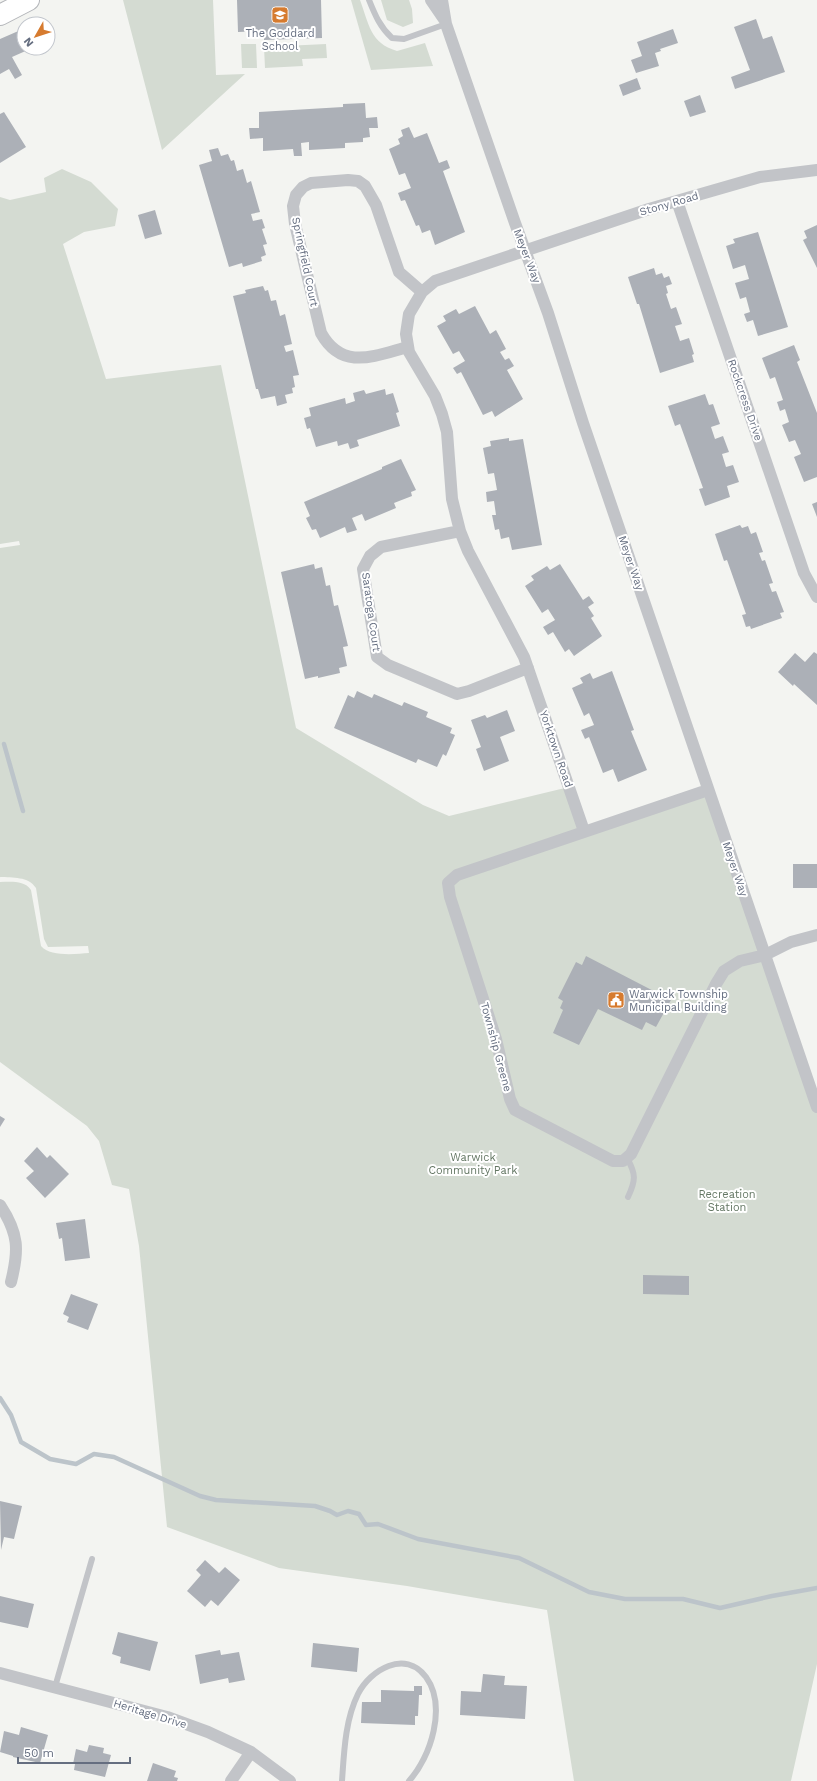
<svg xmlns="http://www.w3.org/2000/svg" width="817" height="1781" viewBox="0 0 817 1781" font-family="'Work Sans',sans-serif">
<rect width="100%" height="100%" fill="#f3f4f1"/>
<!-- green -->
<path fill="#d4dbd2" d="M123,0H213L216,75L245,74L162,150Z
M351,0H360C369,24 370,43 397,51L425,43L433,66L371,70Z
M381,0H409L412,9L413,23L403,27L387,20Z
M241,44H256L257,68H242Z
M326,44L327,58L302,59L303,66L265,68L264,47Z
M62,169L91,182L118,209L115,226L84,232L63,244L106,379L221,365L296,728L423,805L449,816L569,787L584,831L708,790L817,1107V1664L791,1781H574L547,1610L407,1586L279,1568L167,1527L139,1246L129,1189L112,1185L99,1141L87,1126L0,1062V882C11,882 24,880 31,890L41,946C50,957 76,954 89,953L88,946L48,947L44,939L36,888C28,876 13,878 0,877V548L20,545L19,541L0,544V197L10,200L46,192L44,178Z"/>
<g fill="none" stroke-linecap="round" stroke-linejoin="round">
<!-- stream -->
<path stroke="#bcc4ca" stroke-width="4.5" d="M4,744L23,811
M0,1398L11,1415L21,1442L50,1459L76,1464L94,1454L114,1457L200,1496L216,1500L315,1506L330,1511L337,1515L348,1511L359,1514L366,1525L378,1524L418,1539L519,1558L589,1592L625,1599H683L720,1608L772,1596L817,1588"/>
</g>
<!-- building -->
<path fill="#acb0b7" d="M237,0H321L322,38L264,40V31L238,32Z
M756,19L763,39L772,36L785,72L735,89L731,77L750,70L734,27Z
M23,29L24,48L30,49L12,57L22,75L15,79L9,69L0,74V39Z
M673,29L678,43L660,49L661,51L655,53L659,66L636,73L631,60L642,56L637,42Z
M637,78L641,89L623,96L619,85Z
M700,95L706,112L690,117L684,101Z
M365,103L366,118L377,117L378,128H369L370,137L363,138V142L345,143V148L309,150V142L301,143L302,156H294L293,149L263,151V138L250,139L249,128H259V112L343,107V104Z
M4,112L26,147L0,163V114Z
M409,127L414,138L427,133L439,163L447,160L450,168L443,171L465,232L435,245L430,230L422,233L419,225L416,226L405,200L401,201L398,193L411,188L405,173L399,175L389,149L400,144L398,139L403,136L401,130Z
M218,148L221,156L228,154L231,161L234,160L237,171L243,169L247,183L251,181L260,212L251,214L253,221L262,219L265,228L262,229L267,244L263,245L266,255L261,257L262,261L243,267L242,263L229,267L199,165L212,161L209,150Z
M155,210L162,234L145,239L138,215Z
M817,225V268L803,240L807,238L804,231Z
M758,232L788,327L758,336L753,320L747,322L744,314L750,312L746,297L740,299L735,283L749,279L745,265L733,269L726,246L735,243L733,239Z
M654,268L656,275L662,273L664,278L669,276L672,284L666,286L668,293L666,294L671,309L676,307L682,324L675,326L680,341L689,338L694,354L692,355L694,362L660,373L639,304H637L628,277Z
M263,286L265,291L268,290L271,301L276,300L280,316L285,314L292,344L284,346L286,352L293,350L299,375L293,376L295,387L292,388L293,393L285,395L287,403L277,406L275,396L261,399L258,389H256L233,296L246,293L245,290Z
M475,306L490,334L496,330L506,349L500,352L505,360L509,358L514,366L507,370L523,399L495,417L492,411L483,415L461,372L457,374L453,368L465,361L459,351L453,354L437,326L446,321L443,316L456,309L459,314Z
M794,345L800,360L797,362L817,413V477L804,482L794,457L801,454L795,440L789,442L782,425L789,422L785,409L780,411L777,402L783,400L775,377L770,379L762,358Z
M385,389L386,395L393,393L399,412L396,413L400,426L357,440L359,446L350,449L348,443L338,446L337,441L316,447L310,428L307,429L304,418L311,416L309,408L345,398L346,404L355,401L353,393L364,390L366,394Z
M705,394L709,405L713,404L720,424L711,427L715,439L723,436L729,452L722,454L726,467L733,465L739,482L727,486L730,497L705,506L699,489L703,488L680,424L675,426L668,406Z
M509,438V441L523,439L542,545L512,550L509,537L501,539L499,529L495,530L492,515H496L494,501L487,502L486,492L497,490L494,473L488,474L483,448L491,446L490,441Z
M401,459L416,490L411,492L412,496L394,503L396,508L365,521L362,514L352,518L357,530L347,533L345,527L320,538L316,529L312,530L306,518L310,516L304,502L382,469V467Z
M817,502V517L812,504Z
M740,525L742,528L748,526L751,534L756,532L763,552L759,553L762,561L765,560L773,583L769,584L772,592L776,591L784,612L780,613L782,618L751,629L750,626L746,627L742,615L746,614L727,560L724,561L715,534Z
M314,564L315,569L322,567L326,586L330,585L334,606L338,605L348,646L343,647L347,666L339,668L340,673L318,678V676L305,679L281,572Z
M560,564L583,600L589,596L594,603L588,607L594,616L591,618L602,636L574,656L569,649L565,652L553,632L548,635L543,627L555,620L548,609L542,613L525,586L534,580L531,576L547,566L550,570Z
M814,652L817,654V705L794,684L793,686L778,672L795,653L805,662Z
M612,671L634,730L631,731L647,770L618,782L613,769L603,773L589,737L585,739L581,730L594,725L589,713L584,716L572,688L583,683L580,678L590,673L593,679Z
M357,691L372,698L374,694L402,706L404,702L428,712L426,717L452,728L450,733L455,735L446,756L443,754L437,767L418,759L416,763L334,728L348,695L354,698Z
M507,710L515,731L500,737L509,761L484,771L476,749L481,747L471,720L485,715L487,718Z
M793,864H817V888H793Z
M586,956L671,1000L656,1027L646,1022L642,1030L598,1009L579,1045L553,1033L563,1010L560,1008L563,1001L558,998L576,962L582,965Z
M0,1116L5,1119L0,1127Z
M37,1147L47,1158L50,1155L69,1174L45,1198L26,1178L34,1171L24,1161Z
M85,1219L90,1258L65,1261L62,1238L59,1239L56,1223Z
M643,1275L689,1276V1295L643,1294Z
M71,1294L98,1304L88,1330L67,1322L69,1317L63,1314Z
M0,1501L22,1506L14,1539L4,1537L1,1550Z
M205,1560L219,1573L225,1567L240,1580L218,1606L211,1600L205,1607L187,1591L201,1575L196,1570Z
M0,1596L34,1604L28,1628L0,1622Z
M118,1632L158,1642L150,1671L120,1663L121,1657L112,1654Z
M313,1643L359,1648L357,1672L311,1667Z
M220,1650L221,1655L239,1652L245,1680L229,1683L228,1678L200,1684L195,1655Z
M483,1674L505,1676L504,1685L527,1686L525,1719L460,1715L461,1691L481,1692Z
M414,1686H422V1695H419L418,1716H415V1725L361,1723L362,1702H381V1690L414,1691Z
M21,1727L48,1735L40,1763L13,1757V1756L0,1752L4,1731L19,1735Z
M89,1745L104,1748L103,1753L111,1755L105,1777L74,1770L75,1764H73L76,1749L87,1752Z
M153,1763L176,1771L174,1777L178,1778L177,1781H147Z"/>
<g fill="none" stroke-linecap="round" stroke-linejoin="round">
<!-- trunk casing -->
<g stroke="#b4b6ba" stroke-width="22">
<path id="trunk" d="M0,15L29,0"/>
</g>
<!-- service -->
<path stroke="#c2c4c8" stroke-width="6" d="M369,0C375,15 380,27 392,38L404,39L446,24
M627,1158C636,1174 636,1180 628,1197
M55,1687L92,1559
M342,1781C344,1753 345,1720 358,1694C370,1670 405,1649 426,1677C447,1706 431,1757 409,1781"/>
<!-- minor -->
<path stroke="#c2c4c8" stroke-width="12" d="M431,0L444,19
M442,0L446,24L515,223L548,313L583,423L817,1107
M677,201L804,573L817,597
M408,347C374,356 342,371 321,333L295,224L293,206L296,195L303,187L311,183L348,180L358,181L365,186L376,205L399,272L422,292
M460,531L381,547L370,556L363,569L377,657L388,665L457,694L469,691L528,668
M708,790L457,875L448,883L450,897L496,1039L510,1099L515,1110L613,1161H623L631,1154L716,984L724,971L740,961L765,955L791,942L817,935
M584,831L524,657L468,551L460,531L452,499L447,432L442,414L435,396L409,352L406,334L409,314L422,292L435,281L649,209L760,177L817,170
M0,1205C19,1234 19,1250 11,1282
M0,1673L167,1717L208,1732L251,1752L290,1781
M231,1781L251,1752"/>
<!-- trunk -->
<use href="#trunk" stroke="#fff" stroke-width="20"/>
</g>
<!-- icons -->
<defs>
<g id="school-square" transform="scale(0.9)"><rect x="-9" y="-9" width="18" height="18" rx="4" fill="#d67b2f" stroke="#fff"/><path d="M0-5L7-2L0 1L-7-2ZM-4 1L0 2.5L4 1V4Q0 6-4 4Z" fill="#fff"/></g>
<g id="civic-square" transform="scale(0.9)"><rect x="-9" y="-9" width="18" height="18" rx="4" fill="#d67b2f" stroke="#fff"/><path d="M-.6-6.5H3V-4.5H.6V-3L4-1V1h2V6H-6V1h2V-1L-.6-3ZM-1.2 2.5V6h2.4V2.5Z" fill="#fff"/></g>
</defs>
<g fill-rule="evenodd">
<use href="#school-square" x="280" y="15"/>
<use href="#civic-square" x="616" y="1000"/>
</g>
<g text-anchor="middle" dominant-baseline="central" stroke-width="4" stroke-linejoin="round" paint-order="stroke">
<!-- poi labels -->
<g font-size="11" fill="#656e80" stroke="#fff">
<text x="280" y="33">The Goddard<tspan x="280" dy="13">School</tspan></text>
<text x="629" y="994" text-anchor="start">Warwick Township<tspan x="629" dy="13">Municipal Building</tspan></text>
</g>
<!-- street labels -->
<g font-size="11" fill="#656e80" stroke="#fff">
<text transform="translate(669 204) rotate(-16)">Stony Road</text>
<text transform="translate(527 256) rotate(69)">Meyer Way</text>
<text transform="translate(305 262) rotate(78)">Springfield Court</text>
<text transform="translate(745 400) rotate(71)">Rockcress Drive</text>
<text transform="translate(631 563) rotate(71)">Meyer Way</text>
<text transform="translate(371 612) rotate(82)">Saratoga Court</text>
<text transform="translate(556 749) rotate(71)">Yorktown Road</text>
<text transform="translate(735 869) rotate(71)">Meyer Way</text>
<text transform="translate(496 1047) rotate(75)">Township Greene</text>
<text transform="translate(150 1714) rotate(17)">Heritage Drive</text>
</g>
<!-- park labels -->
<g font-size="11" fill="#647764" stroke="#fff">
<text x="473" y="1157">Warwick<tspan x="473" dy="13">Community Park</tspan></text>
<text x="727" y="1194">Recreation<tspan x="727" dy="13">Station</tspan></text>
</g>
</g>
<!-- north arrow -->
<g transform="translate(36 36) rotate(231)"><circle r="19" fill="#ffffff" stroke="#c1c5cc"/>
<path d="M0-3L7 15L0 10L-7 15Z" fill="#d67b2f"/>
<text y="-6" font-size="11" font-weight="bold" text-anchor="middle" fill="#656e80">N</text>
</g>
<!-- scale -->
<path d="M18 1757v6h112v-6" fill="none" stroke="#656e80" stroke-width="2"/>
<text x="24" y="1757" font-size="12" fill="#656e80" stroke="#ffffff" stroke-width="3" paint-order="stroke">50 m</text>
</svg>
